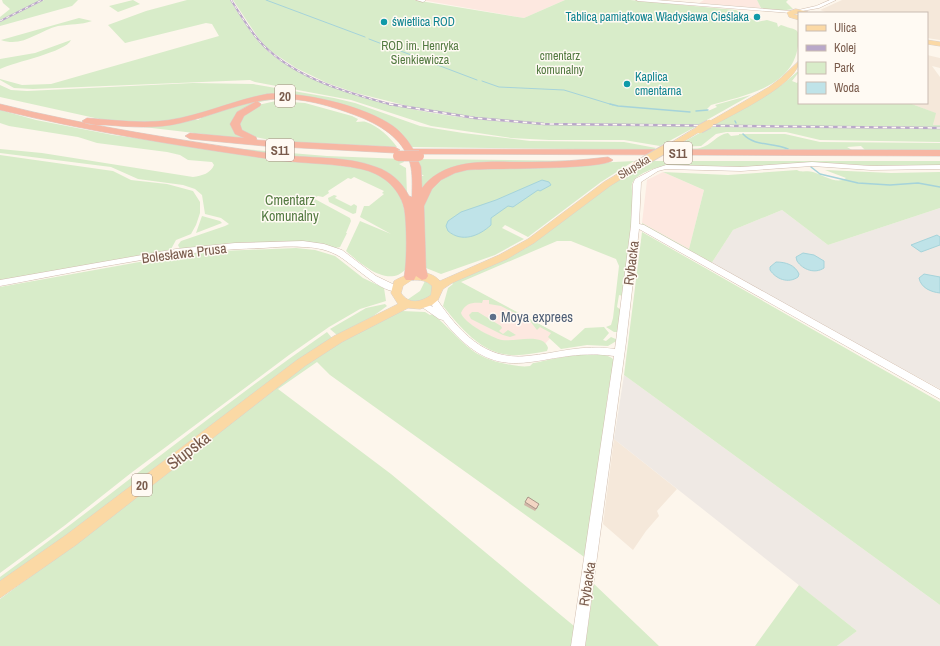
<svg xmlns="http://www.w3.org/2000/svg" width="940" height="646" viewBox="0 0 940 646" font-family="'Archivo Narrow',sans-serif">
<rect width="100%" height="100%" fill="#fdf6ec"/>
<!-- residential -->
<path fill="#f5e8da" d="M842,0H940V40L927,38V13H829L820,10Z
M927,55L940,58V68L932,66L940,77V125H933L935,113L909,103H927Z
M614,439L677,489L657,511L659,516L646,531L633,550L603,524Z"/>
<!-- commercial -->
<path fill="#fde8e0" d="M422,0H565L524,18Z
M704,0H757L761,8L699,3Z
M663,172L704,190L689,249L642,223L647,180Z
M460,282L555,333L543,346L515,351L465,322L456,312Z"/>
<!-- industrial -->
<path fill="#efe9e4" d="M940,208V389L711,264L733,230L782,210L828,245Z
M624,375L940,605V646H837L857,631L614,439Z"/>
<!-- green -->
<path fill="#d8ecc9" d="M2,0H41L0,20V17L10,9L3,3Z
M44,0H78L72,6L0,26V22Z
M133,0L140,4L118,12L109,6Z
M187,0H230C242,19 253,38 270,53C294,73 327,85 357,95C467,129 582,126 697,126L660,146L624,140H549L511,138L431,126L351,100L255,82L250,80L33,89L14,88L0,80V79L22,85L51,84L219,36L212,24L206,23L125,43L108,25L146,11Z
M233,0H414L524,18L565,0H630L736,10L757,22L767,20L777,23L778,27L781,25C797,31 801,27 798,46C792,88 745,95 711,105L707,109L708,111L717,107L715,105L751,95L698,125L544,123L466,117L424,110L356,93L327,83L296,68L269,50L259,39Z
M757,0H788L786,2L793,9L780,11L761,8Z
M79,18L92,21C81,25 70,24 58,26C38,31 22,48 1,40Z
M71,40C66,52 14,62 0,69V59L35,53Z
M797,72H799L792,81L797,83L799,81V103H909L936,113L933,125H940V127L712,125L783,84Z
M193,83L253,84L334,98L355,103L420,126L463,133L530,141L624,142L656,148L653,150L411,147L408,143L349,108L276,95L201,115L153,123L104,120L0,97V85L11,90L27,91Z
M289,97C328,102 380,114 405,147H403C378,111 277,82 240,111C234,116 230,122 233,130L245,139L135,126L164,124L193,119L198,120C201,119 201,117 205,116C233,106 260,97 289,97Z
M276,101L305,103L352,116L358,119L356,122C359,122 363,121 366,122C378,126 390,137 397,147L275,141L251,136L240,131L239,119L258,105Z
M0,110L36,120L113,135L364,169C371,172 380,174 387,179C411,197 407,241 406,269C388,289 360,263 346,251L360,221L391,234L360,217L364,206H369L384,194L382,193L384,191L354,177L351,179L348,178L328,191L329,193L323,197L318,196L313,198L350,218L351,221L346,233H347L340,247L336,248L309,242L180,249L178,245L181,241L225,226L229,224L221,218L205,214L202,195L195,189L183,185L138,179L111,167L0,153V149L42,153L193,177C202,176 211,173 214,165L212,162L188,160L180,155L167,152L97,143L78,137L9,126L0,123Z
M710,127L940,129V142L820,140L786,132H726L716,134L701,146L675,147Z
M728,133L731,136L739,135V134H785L820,142L940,143V150H865L861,146L847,147L852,150H669C677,145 691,150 700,148C712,145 716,135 728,133Z
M219,147L327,156L403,159L404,162L399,164L406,168L407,195L388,174L318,161Z
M0,155L113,171L131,180L167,184L193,191L200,202V213L196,225L191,234L176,240L170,251L0,281Z
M417,159L584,161L463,166L420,193L421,176H424L421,174Z
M634,161L601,182L528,237L505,225L502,228L524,239L495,255L441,274L426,268L423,206L434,183L461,170Z
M649,161H940V166H877L820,163L741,167L665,166C656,167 635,174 632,184C631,189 633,196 634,201L623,296L619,295L617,307L621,310L618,332H614L606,327L611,325L613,318L619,266L616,259L571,241H557L461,282L571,341L585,328L604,327L609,333L603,340L606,341L611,337L618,340L608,346L587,345L561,349L548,337L551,333L540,327L537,330L530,321L501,306L489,304V300H483L482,303C473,302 465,303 461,313C464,323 492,338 502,340C514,342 544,332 548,348L547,351C535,353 522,356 510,355C481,353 460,327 443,306L448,288L453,284L451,282L526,248L610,185Z
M797,170C802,173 807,170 813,172C823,175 837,185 846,178L825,170L891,173L940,172V208L828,245L782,210L733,230L711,264L642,224V223L689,249L704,190L663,172L728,175Z
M334,195L337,196L335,198L351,206L354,204L357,206L356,213L353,214L329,202L328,198Z
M202,216L220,221L222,223L196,233Z
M642,232L940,402V605L624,375Z
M296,248L315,250L335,256L363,278L384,288L386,301L360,309L329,327L289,355L131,473L64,526L0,573V287L184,254L222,251Z
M425,281L433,286L431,296L417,303L407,300L420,291Z
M385,304L387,306L372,317L337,335L330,329L366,308Z
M402,311L425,312L430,315L433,314C463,340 470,359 512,365C519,366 523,367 530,366L533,363C550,360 603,346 614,360L608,393L587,559L330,375L317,362L278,389L391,474L574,626L571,646H0V599L75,544L275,387L334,345Z
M472,312H478L501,326L502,328L499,331L503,334L508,330L516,335L510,337L503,335L471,319L469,315Z
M327,332L332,338L0,586V577C110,497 215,410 327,332Z
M594,584L659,646H585Z
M799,585L857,631L837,646H755Z"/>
<!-- water -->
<path fill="#bfe3e8" stroke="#a5d3da" d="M542,180L549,182L551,185L540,191L538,190L513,207L508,206L491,218V225C479,236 462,243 448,231L446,226L448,221L461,212L496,200Z
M937,235L940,237V245L921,252L911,245Z
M803,253L814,255L824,261V268C815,274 803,270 797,261L796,257Z
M776,262C786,262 795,265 799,274L798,277C788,284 776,279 770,270V267Z
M924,274L940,277V293C931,292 921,288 919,278Z"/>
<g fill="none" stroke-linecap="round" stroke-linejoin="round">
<!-- stream-far1 -->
<path stroke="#a5d3da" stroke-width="1" d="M266,0L365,37
M369,39L477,80
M482,81L499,87L564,90L613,105"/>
<!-- stream -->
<path stroke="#a5d3da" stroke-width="1.5" d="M610,104L618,106L690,112
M696,111L708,110
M735,121L736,123
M743,134C755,147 773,142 788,149
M811,167L820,174L858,183L890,185L918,183L940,187"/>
<!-- minor casing -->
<g stroke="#d1beb0" stroke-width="1">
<path id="minor" d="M416,0H425V1L423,2Z
M636,0H656L791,11L793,12L791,13L638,1Z
M830,0H836L819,8L796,12L794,11L816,6Z
M812,162L871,166L940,165V169L871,170L812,166L741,171L666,169L658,171L641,182L639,224L644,225L940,390V399L639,229L626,342L585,646H571L614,356C539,345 504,397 443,320L439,319L419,305L423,302L433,307L429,300L430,298H436C458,330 484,361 527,356C559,353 581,344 615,349L631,226L633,184L635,179L654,169L666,165L741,167Z
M303,241L324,244L342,250L376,276L399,287L400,289L399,291C383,296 349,260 335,254C325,249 313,247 303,247C290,246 276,247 263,248C175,250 87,270 0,286V280L176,249L235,243Z"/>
</g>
<!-- major casing -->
<g stroke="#dad1cd" stroke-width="1">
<path id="major" d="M796,9L808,12L809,13L793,14L799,16V20L789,17L787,12Z
M927,40L940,42V46L927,44Z
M799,61C799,84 731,115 712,126L705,124L769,87L781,78Z
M697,127L704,129L673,148H670L666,146Z
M636,163L639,164V168L610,186L534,243L507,259L452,283L443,289L438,300L432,305L420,309L408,308L342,342L305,366L76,545L0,598V581L66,535L297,360L334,336L398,304L391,293L394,281C408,273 427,267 440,281L499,255L528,239L604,182ZM412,280C421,280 426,280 432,286L431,295C421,302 409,305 401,293L403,286Z"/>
</g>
<!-- highway casing -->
<g stroke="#dad1cd" stroke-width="1">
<path id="highway" d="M267,94C302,91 364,106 393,126C401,132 408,140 413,149L940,150V156L415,154L421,167L422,188C447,155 495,163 531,162C557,162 583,160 608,157L613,160C604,170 488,168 467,170L455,173L441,180L432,189L424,206L426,269L428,276L426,279L422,280L416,276L414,280H406L404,277C407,264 407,221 404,208C402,198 395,188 388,182C381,176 371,171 361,169C334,163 305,164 277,160C184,147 91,132 0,110V104C91,127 182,140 274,154C307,159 345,155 376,167C391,172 402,182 409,196L412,197C412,186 413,174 410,163C403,138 379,124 355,115C331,106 301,97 275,99C243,101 213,116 181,123C156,129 131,127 106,125C99,125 87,126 82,121L87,118C114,120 143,124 169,120C203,115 234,100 267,94Z
M257,101L261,104L260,106L244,116L240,124L242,130L256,137L257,140L395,147L400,150L395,153L264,146L190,139L185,136L190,133L244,138L235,134L230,124L237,112Z"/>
</g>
<!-- minor -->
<use href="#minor" fill="#fff" fill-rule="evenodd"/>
<!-- major -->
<use href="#major" fill="#fbd9a5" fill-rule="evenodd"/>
<!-- highway -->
<use href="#highway" fill="#f7b7a3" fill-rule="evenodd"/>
<!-- rail-far1 casing -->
<g stroke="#b9a8c9" stroke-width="2">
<path id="rail-far1" d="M231,0C241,15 250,32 263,45C297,79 348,93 393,105
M0,21L42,0"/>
</g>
<!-- rail casing -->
<g stroke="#b9a8c9" stroke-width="2.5">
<path id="rail" d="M389,104L475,118L544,124L940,128"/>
</g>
<!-- rail-far1 -->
<use href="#rail-far1" stroke="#fffaf3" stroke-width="1" stroke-dasharray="3.5" stroke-linecap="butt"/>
<!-- rail -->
<use href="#rail" stroke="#fffaf3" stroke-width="1.5" stroke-dasharray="4.5" stroke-linecap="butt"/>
<!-- major-bridge casing -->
<g stroke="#dad1cd" stroke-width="10" stroke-linecap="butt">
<path id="major-bridge" d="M700,129L709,124
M636,166L670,146"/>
</g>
<!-- highway-bridge casing -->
<g stroke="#dad1cd" stroke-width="11" stroke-linecap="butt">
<path id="highway-bridge" d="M398,156H419"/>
</g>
<!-- major-bridge -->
<use href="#major-bridge" stroke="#fbd9a5" stroke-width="8"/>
<!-- highway-bridge -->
<use href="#highway-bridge" stroke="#f7b7a3" stroke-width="10"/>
</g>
<!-- wall -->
<path fill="#d1b7a8" d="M525,502L538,507L535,511L524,505Z"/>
<!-- building -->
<path fill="#f3d5c3" stroke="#aa9588" d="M528,497L539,504L536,509L525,502Z"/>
<!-- markers -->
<g fill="#0f9aa8" stroke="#fffaf3" stroke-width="1.5">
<circle cx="757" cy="17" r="4"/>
<circle cx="384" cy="22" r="4"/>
<circle cx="627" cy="84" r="4"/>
</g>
<circle fill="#5c6f8a" stroke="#fffaf3" stroke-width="1.5" cx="493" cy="317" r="4"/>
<g text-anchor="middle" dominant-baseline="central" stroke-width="3" stroke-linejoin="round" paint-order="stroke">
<!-- far-culture labels -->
<g font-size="12" fill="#0d838f" stroke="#fffaf3" text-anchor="start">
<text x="749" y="17" text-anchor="end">Tablicą pamiątkowa Władysława Cieślaka</text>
<text x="392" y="22">świetlica ROD</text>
<text x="635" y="77">Kaplica<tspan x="635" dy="14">cmentarna</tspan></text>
</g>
<!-- far-park labels -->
<g font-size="12" fill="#537a41" stroke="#fffaf3">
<text x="420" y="46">ROD im. Henryka<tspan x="420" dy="14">Sienkiewicza</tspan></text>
<text x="560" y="56">cmentarz<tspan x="560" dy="14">komunalny</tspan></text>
</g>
<!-- far-street labels -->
<g font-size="12" fill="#7a5c4d" stroke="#fffaf3">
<text transform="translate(634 167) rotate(-31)">Słupska</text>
</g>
<!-- shield labels -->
<g fill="#fffaf3" stroke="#a28b7f" stroke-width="1">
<rect x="275" y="85" width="20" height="22" rx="3"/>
<rect x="266" y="139" width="28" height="22" rx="3"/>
<rect x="664" y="142" width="28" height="22" rx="3"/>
<rect x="132" y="474" width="20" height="22" rx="3"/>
</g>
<g font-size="13" font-weight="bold" fill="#7a5c4d">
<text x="285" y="96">20</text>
<text x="280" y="150">S11</text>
<text x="678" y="153">S11</text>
<text x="142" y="485">20</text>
</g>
<!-- park labels -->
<g font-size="14" fill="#537a41" stroke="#fffaf3">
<text x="290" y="200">Cmentarz<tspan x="290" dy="16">Komunalny</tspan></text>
</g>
<!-- street labels -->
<g font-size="14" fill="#7a5c4d" stroke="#fffaf3">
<text transform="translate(184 253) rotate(-7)">Bolesława Prusa</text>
<text transform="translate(631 263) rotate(-83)">Rybacka</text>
<text transform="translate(587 584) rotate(-81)">Rybacka</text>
</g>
<!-- service labels -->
<g font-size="14" fill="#4e5e75" stroke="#fffaf3" text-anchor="start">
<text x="501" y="317">Moya exprees</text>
</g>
<!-- near-street labels -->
<g font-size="17" fill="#7a5c4d" stroke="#fffaf3">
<text transform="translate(188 450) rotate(-38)">Słupska</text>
</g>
</g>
<!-- legend -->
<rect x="798" y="12" width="130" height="92" fill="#fffaf3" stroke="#cabbb1"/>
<rect x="806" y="25" width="20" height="6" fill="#fbd9a5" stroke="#cabbb1"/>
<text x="834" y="32" font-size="12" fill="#7a5c4d">Ulica</text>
<rect x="806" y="45" width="20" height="6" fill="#b9a8c9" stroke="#cabbb1"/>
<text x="834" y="52" font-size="12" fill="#7a5c4d">Kolej</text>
<rect x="806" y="62" width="20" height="12" fill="#d8ecc9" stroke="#cabbb1"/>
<text x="834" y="72" font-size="12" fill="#7a5c4d">Park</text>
<rect x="806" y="82" width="20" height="12" fill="#bfe3e8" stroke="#cabbb1"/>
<text x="834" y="92" font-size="12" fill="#7a5c4d">Woda</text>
</svg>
